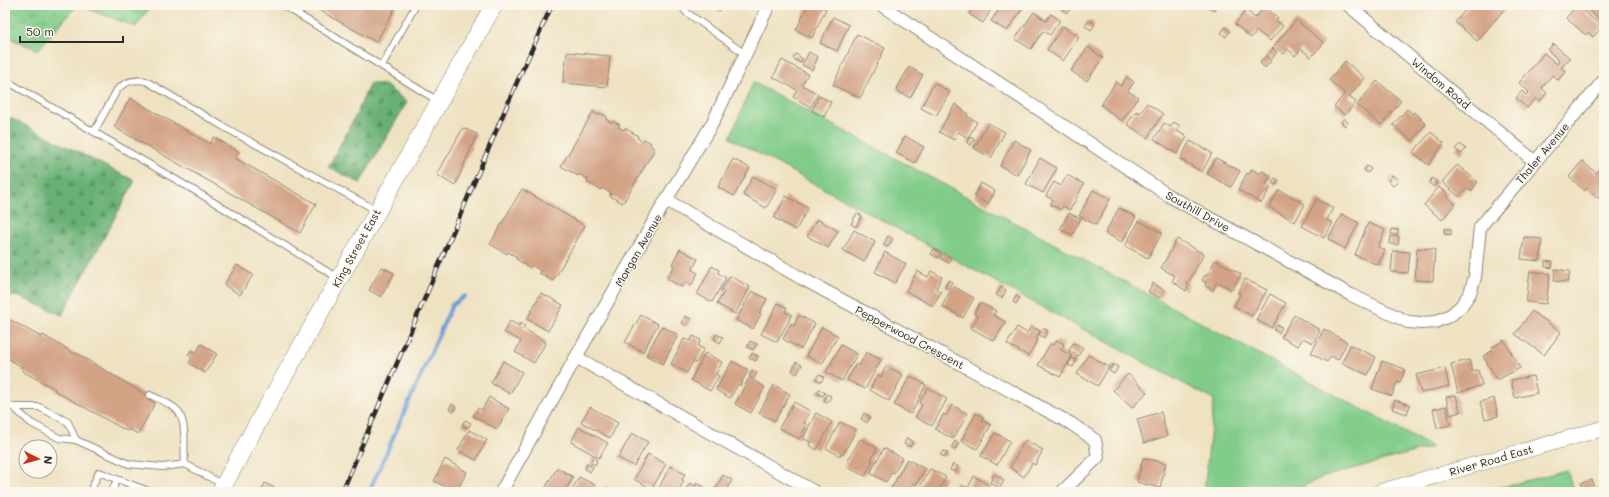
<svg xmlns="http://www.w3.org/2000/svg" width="1609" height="497" viewBox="0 0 1609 497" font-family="Mali,sans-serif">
<defs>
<pattern id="forest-firs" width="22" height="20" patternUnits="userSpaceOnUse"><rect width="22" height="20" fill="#68b075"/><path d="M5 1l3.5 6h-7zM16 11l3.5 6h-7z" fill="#568f60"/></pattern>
<pattern id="wetland-marsh" width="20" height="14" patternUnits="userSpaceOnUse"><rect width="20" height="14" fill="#81cc89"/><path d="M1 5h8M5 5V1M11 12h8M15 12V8" fill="none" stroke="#70af76"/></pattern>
</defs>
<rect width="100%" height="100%" fill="#fbf7ec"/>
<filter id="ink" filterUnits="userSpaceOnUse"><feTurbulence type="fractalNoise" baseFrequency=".025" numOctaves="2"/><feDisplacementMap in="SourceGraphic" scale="8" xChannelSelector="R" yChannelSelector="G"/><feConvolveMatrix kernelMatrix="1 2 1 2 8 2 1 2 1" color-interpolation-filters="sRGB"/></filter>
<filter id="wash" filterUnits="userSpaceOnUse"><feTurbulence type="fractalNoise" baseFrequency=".012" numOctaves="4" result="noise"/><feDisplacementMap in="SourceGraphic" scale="16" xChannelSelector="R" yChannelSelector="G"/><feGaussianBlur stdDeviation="0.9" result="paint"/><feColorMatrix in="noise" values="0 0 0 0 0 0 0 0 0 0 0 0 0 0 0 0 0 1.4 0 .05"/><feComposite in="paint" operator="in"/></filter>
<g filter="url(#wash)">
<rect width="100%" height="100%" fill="#efe2c2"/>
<!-- forest -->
<path fill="url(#forest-firs)" stroke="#4a6e50" d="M370,83L385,85L407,102L360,183L328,167L356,115Z
M5,115L135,181L62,315L17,296L5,297Z"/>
<!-- wetland -->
<path fill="url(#wetland-marsh)" stroke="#567c5a" d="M15,5H77L38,50L5,36V16Z
M77,5H151L136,27Z"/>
<!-- green -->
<path fill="#81cc89" stroke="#567c5a" d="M753,82L1432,447L1323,477L1291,492H1204L1214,400L730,138Z
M1567,470L1574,492H1483Z"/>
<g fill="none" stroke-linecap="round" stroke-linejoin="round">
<!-- stream -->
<path stroke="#6a9ed6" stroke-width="4" d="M369,492L452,305L465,296"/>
</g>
<g id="blocks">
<!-- building -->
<path fill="#d3a386" d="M310,5H397L376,42Z
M710,5H724L719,11Z
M808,5H817L826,9L812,38L796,30Z
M972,5H994L983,23L969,14L973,7L971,6Z
M1002,5H1018L1023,8L1007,31L991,21Z
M1064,5L1072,6L1067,13L1061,9Z
M1211,5L1217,6L1213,11L1209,8Z
M1470,5H1508L1477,41L1455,22Z
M1577,5L1602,27L1593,37L1588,32L1586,35L1566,18Z
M1585,5H1604V24L1584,6Z
M1264,7L1278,18L1276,20L1283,26L1270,41L1257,31L1251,38L1235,24L1246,10L1255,18Z
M1034,12L1046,21L1051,14L1060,20L1050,35L1043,31L1031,49L1015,39Z
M833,17L849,25L837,51L820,43Z
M1089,20L1095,24L1091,30L1085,26Z
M1296,20L1324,43L1311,57L1301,49L1295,56L1288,49L1284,54L1274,46Z
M1063,26L1079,37L1063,61L1047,50Z
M1225,27L1230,31L1226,37L1221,33Z
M857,34L885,48L860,98L833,85Z
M1553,44L1570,58L1561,68L1566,71L1558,80L1552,75L1542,88L1547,93L1540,101L1536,98L1527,108L1516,98L1522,91L1526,95L1529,92L1519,83L1544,53L1557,64L1559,61L1548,50Z
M1088,47L1103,58L1087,81L1071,71Z
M1273,48L1277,52L1272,59L1267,55Z
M567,52L610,56L607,87L563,83Z
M809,52L818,57L812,70L802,65Z
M796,54L803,59L800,63L793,58Z
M1266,56L1271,61L1265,68L1260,63Z
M782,60L808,74L802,85L818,94L811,107L793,97L797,90L773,77Z
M1345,61L1365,78L1349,97L1356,102L1345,115L1334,107L1345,93L1329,80Z
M909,67L923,75L910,98L896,90Z
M1127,77L1134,82L1128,91L1138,97L1122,121L1101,105L1116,82L1121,86Z
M1377,81L1401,101L1381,125L1357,105Z
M934,83L950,92L936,116L921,108Z
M819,96L831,102L824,117L812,111Z
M130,98L210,144L214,137L239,152L235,158L316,204L300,233L114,127Z
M1147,103L1163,114L1147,138L1127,124L1136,111L1140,113Z
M955,104L968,114L967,116L977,122L968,138L958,132L954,140L939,132Z
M1407,109L1413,114L1414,112L1421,118L1420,119L1426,124L1412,141L1393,125Z
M593,112L599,115L600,113L607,117L606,119L612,123L613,121L620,125L618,127L624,130L625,128L638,136L637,138L642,141L644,139L651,143L650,145L655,149L623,203L610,196L611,193L602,188L601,190L587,182L588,179L579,174L578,176L561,166Z
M1344,118L1348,123L1345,126L1341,122Z
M1174,122L1180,126L1177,131L1187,137L1177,154L1154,139L1164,123L1170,127Z
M988,123L1005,132L991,158L974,148Z
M463,128L477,134L455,186L437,175Z
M1431,132L1444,143L1428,165L1413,152Z
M905,136L924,147L915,163L896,153Z
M970,137L974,139L971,145L967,143Z
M1014,140L1031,150L1017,175L1000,166Z
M1190,141L1212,153L1202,172L1180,159Z
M1460,144L1466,149L1461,154L1455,149Z
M1040,158L1057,168L1043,193L1026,184Z
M1216,158L1240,171L1231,187L1207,174Z
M733,159L750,168L734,196L718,187Z
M1582,161L1596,173L1604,164V191L1598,198L1587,188L1585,191L1569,177Z
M1457,165L1478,182L1471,191L1467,187L1459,197L1442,182Z
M1367,166L1371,169L1368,173L1364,170Z
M1252,169L1260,174L1262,171L1271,176L1266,184L1271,187L1261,203L1238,190L1247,173L1249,174Z
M1067,175L1084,184L1070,210L1063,206L1061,210L1050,204L1053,200L1046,196L1054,182L1061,186Z
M1392,175L1398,180L1393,186L1388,181Z
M753,176L777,189L766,208L743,195Z
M1275,178L1279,180L1276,185L1272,183Z
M1432,178L1437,182L1434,187L1429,183Z
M981,183L995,191L988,204L974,196Z
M1439,187L1448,194L1446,196L1455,204L1442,220L1424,205Z
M522,189L585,226L553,281L539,273L541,271L531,265L530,268L516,259L517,257L508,252L507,254L490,244Z
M1093,190L1110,199L1096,225L1079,216Z
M1279,190L1305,204L1295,222L1269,207Z
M786,196L808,208L796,230L774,218Z
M1317,199L1333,208L1327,220L1333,223L1324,238L1302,226Z
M1119,208L1136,217L1122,242L1105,233Z
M857,213L862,216L856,227L851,224Z
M1069,213L1081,219L1072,235L1060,229Z
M1342,214L1359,223L1345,249L1328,239Z
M817,219L838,231L828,248L807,236Z
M1139,221L1162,233L1148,258L1125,246Z
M1368,223L1385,230L1378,247L1385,250L1378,265L1355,255Z
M1392,229L1398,230V235L1391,234Z
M1444,229H1451V235L1444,234Z
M854,230L875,242L864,262L843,250Z
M888,236L893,239L888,247L883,245Z
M1391,236L1399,237L1398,245L1390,244Z
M1524,237L1542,239L1540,261L1521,259Z
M1177,239L1204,254L1188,283H1186L1189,285L1186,291L1172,281L1175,276L1161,268Z
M1417,248L1435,249L1433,281L1415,280Z
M680,249L698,259L692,270L698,273L691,286L685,282L682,287L667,279L674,266L672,264Z
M934,249L941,253L938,258L931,254Z
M1393,251L1410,252L1408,273L1391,272Z
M885,252L906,264L895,283L875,272Z
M943,253L951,258L949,263L940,258Z
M1215,260L1241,274L1232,290L1217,282L1213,290L1205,286L1206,283L1202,280L1205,275L1207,276Z
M1545,261L1553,262L1552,268L1545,267Z
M237,265L253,275L240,295L224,285Z
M712,266L719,270L718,273L726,278L712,302L697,294Z
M382,267L394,273L381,297L369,290Z
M1555,269L1570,271L1568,282L1554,281Z
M917,271L928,277L931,271L942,277L936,289L941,292L933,306L906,291Z
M1530,271L1550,274L1546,304L1526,302Z
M730,276L750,287L735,314L717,304L724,292L721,291Z
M1245,279L1267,290L1252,316L1234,306L1240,294L1238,293Z
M949,280L952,282L948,289L945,287Z
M1153,283L1164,290L1160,298L1148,292Z
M953,286L974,298L963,318L942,306Z
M1001,287L1006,290L1002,298L996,295Z
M752,291L767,299L759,313L761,314L753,329L736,320Z
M541,293L563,305L548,331L527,319Z
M1270,294L1286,303L1272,328L1256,320Z
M1016,296L1020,298L1016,304L1013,302Z
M778,303L787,308L785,312L792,315L777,342L761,334Z
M980,303L996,311L993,315L1006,322L994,341L971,328L978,316L974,314Z
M1532,311L1561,332L1544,355L1515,334Z
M641,315L658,324L643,352L625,342Z
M799,315L815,324L801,349L783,339L791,324L794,326Z
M1294,315L1320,330L1313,343L1303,338L1298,346L1281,337Z
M685,316L691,319L687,326L682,323Z
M7,318L41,337L43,335L75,354L76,353L148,396L147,398L155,403L138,434L129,429L127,431L55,391V389L22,371L24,368L5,357V321Z
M510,321L519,326L520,323L525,326L523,328L546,342L534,363L515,352L521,341L504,332Z
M1277,325L1282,327L1279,333L1274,330Z
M662,326L678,335L663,364L646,355Z
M1031,326L1040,331L1036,338L1038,339L1028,356L1007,344L1017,327L1027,333Z
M822,327L838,336L822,364L806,356Z
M1043,328L1048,331L1044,338L1039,335Z
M1324,329L1347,342L1338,360L1331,356L1327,362L1311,353Z
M716,334L723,337L720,343L714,339Z
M693,336L701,340L698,346L704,349L696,363L693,361L687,373L671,364L684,339L690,341Z
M1057,340L1064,344L1061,350L1072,356L1060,377L1038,365L1050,344L1054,345Z
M1504,340L1520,368L1497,380L1483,356L1493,350L1491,348Z
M750,341L757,344L753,350L747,347Z
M1073,343L1083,348L1078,356L1069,351Z
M201,344L217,354L205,373L189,363L192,358L188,355L191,350L196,353Z
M841,345L857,354L842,381L826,372Z
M1350,345L1376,357L1368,375L1342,363Z
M866,352L881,360L865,389L847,380L856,364L859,366Z
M705,353L722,362L716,374L719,376L710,391L691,380Z
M752,353L758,356L756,361L749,358Z
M1088,355L1109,367L1098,386L1077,374Z
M1072,358L1077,360L1073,367L1068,365Z
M1469,360L1472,371L1478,370L1482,385L1458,393L1451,364Z
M503,361L522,372L510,394L491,383Z
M732,361L748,370L740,386L738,384L730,398L716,390Z
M1382,361L1405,369L1400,383L1397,382L1392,396L1372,389Z
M796,362L802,365L797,374L792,371Z
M1113,364L1118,367L1114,374L1109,371Z
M886,366L903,375L889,401L870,390L878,375L881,377Z
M1445,368L1449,386L1421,393L1416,375Z
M752,370L757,373L754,379L749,376Z
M819,374L824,377L821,382L816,379Z
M1128,374L1147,392L1132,408L1113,390Z
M910,376L926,385L911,414L894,405Z
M1533,376L1537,393L1515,398L1511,380Z
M749,378L765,387L751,413L735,404Z
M774,385L790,394L775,421L759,413Z
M928,388L947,399L932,426L915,417L922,405L919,403Z
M819,389L825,393L823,396L817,393Z
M827,394L831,396L828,402L824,400Z
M1456,395L1460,412L1450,415L1446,397Z
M489,397L509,409L497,429L473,416L478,408L482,410Z
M1494,398L1498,416L1485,419L1480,402Z
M1395,400L1410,405L1407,414L1392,409Z
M794,402L810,411L804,423L807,425L799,439L779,428Z
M452,404L456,407L454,412L449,409Z
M952,405L968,414L953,439L935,429L944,414L946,416Z
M1446,406L1450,425L1437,428L1433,409Z
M590,407L618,423L610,438L581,422Z
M1161,412L1167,436L1144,443L1137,419Z
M816,413L832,422L817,450L809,445L810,442L803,438Z
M864,413L870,417L867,423L861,419Z
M976,413L984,417L982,420L991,425L977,449L961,441Z
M465,420L471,423L468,428L462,425Z
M840,422L856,430L843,455L841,454L840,456L826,448Z
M579,427L608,443L599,458L571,442Z
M469,430L487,440L476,460L458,450Z
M632,433L648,442L634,466L618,458Z
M995,433L1010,441L997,465L981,456Z
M907,438L913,442L910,447L904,444Z
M860,439L877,448L871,460L873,461L865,476L845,466Z
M1025,440L1043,450L1035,465L1032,463L1024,477L1010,468Z
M955,441L959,443L955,450L951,448Z
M884,448L902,458L894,473L892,472L886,482L870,473Z
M943,451L948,453L945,457L940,455Z
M648,454L666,464L652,489L634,479Z
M593,457L597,460L595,465L590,463Z
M1143,458L1166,463L1160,488L1137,482Z
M445,459L467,472L456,492L434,481Z
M907,459L925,469L916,485L913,483L909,492H896L891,489Z
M587,464L593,467L590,472L585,469Z
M953,464L958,466L955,472L950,470Z
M670,466L685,474L682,480L684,481L679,489L678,488L676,492H657Z
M557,468L573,477L565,492H543Z
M930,469L946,477L938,492H917Z
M994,474L1004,480L1000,488L990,483Z
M723,475L732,480L725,492L716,488Z
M974,476L989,485L985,492H959L962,485L968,488Z
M579,477L595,485L591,492H571Z
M1592,480L1594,489L1604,487V492H1583L1581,483Z
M265,483L283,492H261Z
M690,483L696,486L697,483L706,488L705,491L707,492H685Z
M606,487L614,492H603Z"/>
</g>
</g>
<g filter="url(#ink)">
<use href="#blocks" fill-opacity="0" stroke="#8d8676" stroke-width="1"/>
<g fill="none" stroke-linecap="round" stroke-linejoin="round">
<!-- service casing -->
<g stroke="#8d8676" stroke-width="8">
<path id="service" d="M283,5L438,101
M681,5L686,12L745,54
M382,65L416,5
M5,80L197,192L338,278
M94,132L117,90C125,81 134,79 146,81L224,127L376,210
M150,395C159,399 169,403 176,409C188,420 183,448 185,464
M5,404L13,407L31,423L59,438L76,440L129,464L163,467L185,464L222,484
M13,407H39L68,422L76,440
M90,492L99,472L117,479
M112,492L117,479L151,492"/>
</g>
<!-- minor casing -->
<g stroke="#8d8676" stroke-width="14">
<path id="minor" d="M881,5L1171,197L1351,295L1408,322L1422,323L1435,322L1451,315L1461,306L1470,293L1475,277L1480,227L1604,80
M1348,5L1534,161
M666,200L801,278L1070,423L1095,440L1098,457L1062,492
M576,357L815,492
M501,492L576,357L666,200L712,124L769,5"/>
</g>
<!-- tertiary casing -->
<g stroke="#8d8676" stroke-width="16">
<path id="tertiary" d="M1379,492L1604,428"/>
</g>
<!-- secondary casing -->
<g stroke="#8d8676" stroke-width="18">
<path id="secondary" d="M220,492L252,433L494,5"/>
</g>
<!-- service -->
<use href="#service" stroke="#fff" stroke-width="6"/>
<!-- minor -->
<use href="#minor" stroke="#fff" stroke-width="12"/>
<!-- tertiary -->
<use href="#tertiary" stroke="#fff" stroke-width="15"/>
<!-- secondary -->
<use href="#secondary" stroke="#fff" stroke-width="17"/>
<!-- rail casing -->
<g stroke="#2b2b2b" stroke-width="4.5">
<path id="rail" d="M342,492L517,82L552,5"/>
</g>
<!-- rail -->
<use href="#rail" stroke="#fbf7ec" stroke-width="3" stroke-dasharray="9" stroke-linecap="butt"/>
</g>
</g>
<g text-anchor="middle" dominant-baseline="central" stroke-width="3" stroke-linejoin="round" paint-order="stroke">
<!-- street labels -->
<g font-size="11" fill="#2b2b2b" stroke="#fbf7ec">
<text transform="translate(1441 83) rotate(40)">Windom Road</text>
<text transform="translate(1542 153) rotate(-50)">Thaler Avenue</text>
<text transform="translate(1198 211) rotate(29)">Southill Drive</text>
<text transform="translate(356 248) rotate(-61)">King Street East</text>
<text transform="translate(638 250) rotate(-60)">Morgan Avenue</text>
<text transform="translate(910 337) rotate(28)">Pepperwood Crescent</text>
<text transform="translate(1491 460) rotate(-16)">River Road East</text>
</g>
</g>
<!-- margin -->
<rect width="1609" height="497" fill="none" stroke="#fbf7ec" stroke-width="20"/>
<!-- north arrow -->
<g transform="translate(38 459) rotate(96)"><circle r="19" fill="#fbf7ec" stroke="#a8a59f"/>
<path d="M0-3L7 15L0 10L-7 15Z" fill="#c8321e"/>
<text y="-6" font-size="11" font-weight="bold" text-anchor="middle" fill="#2b2b2b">N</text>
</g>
<!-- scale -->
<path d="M20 36v6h103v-6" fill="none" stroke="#2b2b2b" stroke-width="2"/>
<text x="26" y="36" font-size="12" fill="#2b2b2b" stroke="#fbf7ec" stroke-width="3" paint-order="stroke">50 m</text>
</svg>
